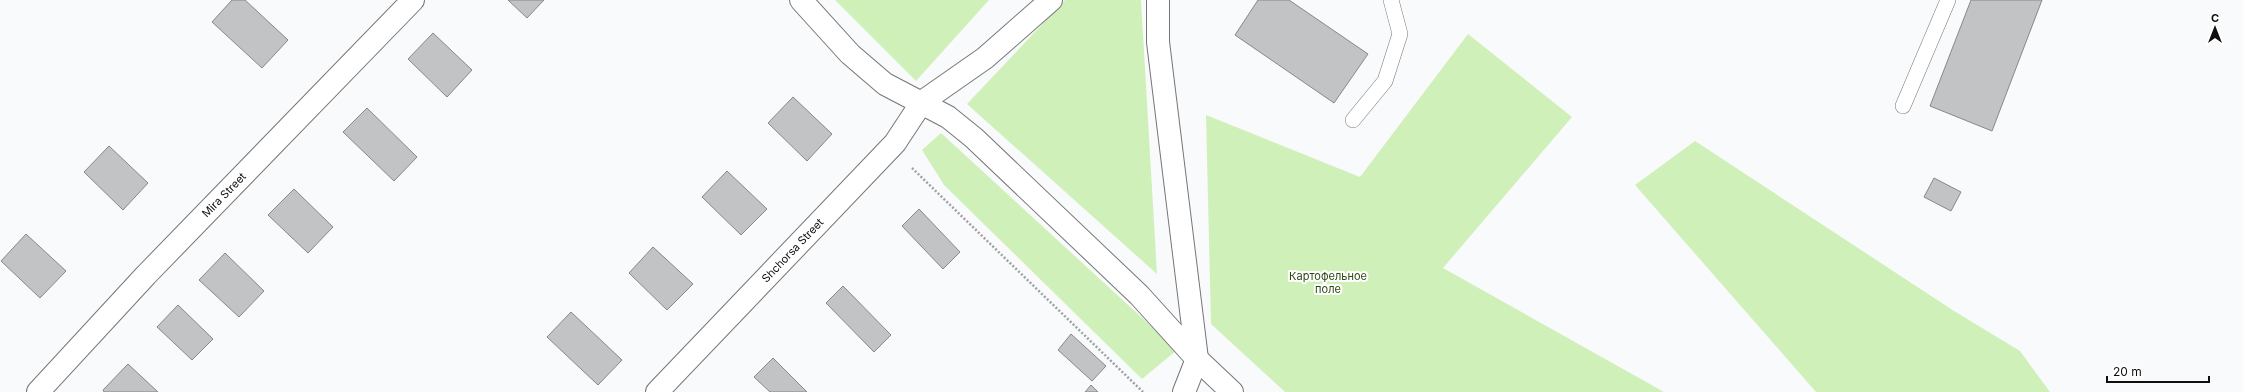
<svg xmlns="http://www.w3.org/2000/svg" width="2243" height="392" viewBox="0 0 2243 392" font-family="Inter,sans-serif">
<rect width="100%" height="100%" fill="#f9fafb"/>
<!-- green -->
<path fill="#d0f0b9" d="M835,0H989L916,81Z
M1065,0H1141L1157,274L967,104Z
M1468,34L1572,117L1443,268L1664,392H1285L1211,324L1206,115L1360,177Z
M941,133L1177,350L1142,379L944,185L922,150Z
M1695,141L1954,311L2020,351L2050,392H1816L1635,185Z"/>
<!-- building -->
<path fill="#c2c3c4" stroke="#878889" d="M232,0H245L288,40L262,68L212,22Z
M508,0H544L527,18Z
M1258,0H1289L1368,54L1334,103L1235,35Z
M1971,0H2042L1992,131L1930,106Z
M433,33L472,70L447,97L408,59Z
M793,97L832,134L807,161L768,123Z
M367,108L417,157L394,181L343,132Z
M109,146L148,183L123,210L84,172Z
M727,171L767,209L741,235L702,197Z
M1934,178L1961,192L1951,211L1924,197Z
M294,189L333,227L308,253L268,215Z
M919,209L960,252L943,269L902,226Z
M26,234L66,271L40,298L1,261Z
M653,247L693,284L667,310L629,273Z
M225,253L264,291L239,317L199,280Z
M843,286L891,335L874,352L826,303Z
M178,305L213,339L192,360L157,327Z
M571,312L622,360L598,385L547,337Z
M1071,334L1106,366L1092,381L1058,350Z
M773,358L807,392H770L754,377Z
M128,364L158,392H104L103,390Z
M1091,385L1098,392H1085Z"/>
<g fill="none" stroke-linecap="round" stroke-linejoin="round">
<!-- service casing -->
<g stroke="#767677" stroke-width="16">
<path id="service" d="M1903,106L1948,0
M1353,120L1385,81L1400,34L1391,0"/>
</g>
<!-- minor casing -->
<g stroke="#767677" stroke-width="24">
<g id="minor">
<path d="M801,0L850,54L885,84L948,117L974,138L1139,295L1197,359L1232,392"/>
<path d="M1158,0V42L1197,359L1184,392"/>
<path id="s1" d="M38,392L146,275L413,0"/>
<path id="s2" d="M657,392L895,143L922,102L985,58L1051,0"/>
</g>
</g>
<!-- path -->
<path stroke="#9fa0a1" stroke-width="2.5" stroke-dasharray="2 2" stroke-linecap="butt" d="M912,168L1143,392"/>
<!-- service -->
<use href="#service" stroke="#fff" stroke-width="15"/>
<!-- minor -->
<use href="#minor" stroke="#fff" stroke-width="22"/>
</g>
<g text-anchor="middle" dominant-baseline="central" stroke-width="4" stroke-linejoin="round" paint-order="stroke">
<!-- street labels -->
<g font-size="11" fill="#0e0e0e" stroke="#fff">
<text stroke="none"><textPath href="#s1" startOffset="271">Mira Street</textPath></text>
<text stroke="none"><textPath href="#s2" startOffset="196">Shchorsa Street</textPath></text>
</g>
<!-- park labels -->
<g font-size="11" fill="#2d4712" stroke="#fff">
<text x="1328" y="276">Картофельное<tspan x="1328" dy="13">поле</tspan></text>
</g>
</g>
<!-- north arrow -->
<g transform="translate(2215 28)" stroke="#ffffff" stroke-width="3" paint-order="stroke">
<path d="M0-3L7 15L0 10L-7 15Z" fill="#0e0e0e"/>
<text y="-6" font-size="11" font-weight="bold" text-anchor="middle" fill="#0e0e0e">С</text>
</g>
<!-- scale -->
<path d="M2107 376v6h102v-6" fill="none" stroke="#0e0e0e" stroke-width="2"/>
<text x="2113" y="376" font-size="12" fill="#0e0e0e" stroke="#ffffff" stroke-width="3" paint-order="stroke">20 m</text>
</svg>
